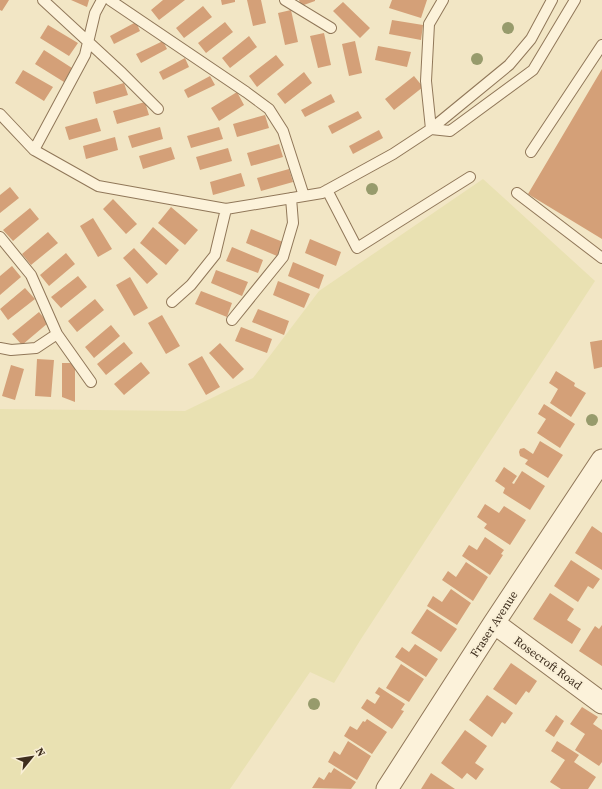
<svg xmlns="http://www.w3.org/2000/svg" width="602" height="789" viewBox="0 0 602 789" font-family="'Source Serif 4',serif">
<rect width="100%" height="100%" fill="#f2e6c5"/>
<!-- farmland -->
<path fill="#e9e1b2" d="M483,179L595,281L361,639L334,683L310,672L230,789H0V409L185,411L253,378L319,291Z"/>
<!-- building -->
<path fill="#d4a078" d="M0,0H9L2,11L0,10Z
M71,0H89L87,7Z
M163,0H185L159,20L151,10Z
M221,0H235V2L222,5Z
M247,0H261L266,23L253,26Z
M299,0H315V1L301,6Z
M392,0H427L421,18L389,8Z
M343,2L370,28L360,38L333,11Z
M203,6L212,17L184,38L176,28Z
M291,10L298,42L285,45L278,13Z
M392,20L423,25L421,40L389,34Z
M136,22L140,31L114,44L110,36Z
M225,22L233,32L206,53L198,43Z
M48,25L78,43L69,56L40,38Z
M324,33L331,65L318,68L310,36Z
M249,36L257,47L230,68L222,58Z
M163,41L167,49L141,63L136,54Z
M355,41L362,73L349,76L342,44Z
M378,46L411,52L407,67L375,60Z
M44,50L72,68L64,82L35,64Z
M276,55L284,65L257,87L249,76Z
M185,58L189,67L163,80L159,72Z
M602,69V239L528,194Z
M23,70L53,87L44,101L15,83Z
M304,72L312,83L285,104L277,94Z
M210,76L215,85L188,98L184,90Z
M414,76L423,87L394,110L385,99Z
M124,83L128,95L96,104L93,92Z
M237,92L244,105L219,121L211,108Z
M331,94L335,102L305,117L301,110Z
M145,102L149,115L117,124L113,111Z
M358,111L362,118L332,134L328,126Z
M265,115L269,128L237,137L233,124Z
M97,118L101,131L69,140L65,127Z
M160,127L163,139L132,148L128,136Z
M219,127L223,139L191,148L187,136Z
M379,130L383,138L353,154L349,146Z
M115,137L118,150L86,159L83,146Z
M279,144L283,157L251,166L247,153Z
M171,147L175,159L143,169L139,156Z
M228,148L232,161L200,170L196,157Z
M289,169L293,182L261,191L257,178Z
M241,173L245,186L213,195L210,182Z
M10,187L19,198L0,213V195Z
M113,199L137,224L126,234L103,209Z
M171,207L198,230L185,245L158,223Z
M30,208L39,219L13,241L3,230Z
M93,218L112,249L98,257L80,226Z
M153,227L179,250L166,265L140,243Z
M251,229L283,242L277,256L246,243Z
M48,232L58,243L31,265L22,254Z
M310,239L341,252L336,266L305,253Z
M232,247L263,260L258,273L226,261Z
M134,248L158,274L147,284L123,258Z
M66,253L75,264L49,286L40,275Z
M293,262L324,275L319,289L288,276Z
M12,266L21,277L0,295V276Z
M216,270L248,282L242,296L211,283Z
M78,276L87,287L61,308L51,297Z
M130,277L148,308L134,316L116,285Z
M278,281L310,294L304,308L273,295Z
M25,288L35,299L8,320L0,309Z
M201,291L232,303L227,317L195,304Z
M95,299L104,310L77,332L68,321Z
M258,309L289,321L284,335L252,322Z
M39,312L48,323L22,345L12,334Z
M162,315L180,346L166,354L148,323Z
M111,325L120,336L94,358L85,347Z
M241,327L272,339L267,353L235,341Z
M602,340V367L594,369L590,342Z
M124,342L133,353L106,375L97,364Z
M220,343L244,369L233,379L209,353Z
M202,356L220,387L206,395L188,364Z
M37,359L54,360L51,397L35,396Z
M141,362L150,373L124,395L114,384Z
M62,363H75V402L62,397Z
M11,365L24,369L15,400L2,396Z
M556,371L575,383L574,386L586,393L571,417L550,403L558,389L549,383Z
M544,404L575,424L560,448L537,433L546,419L538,414Z
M540,441L563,455L548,478L525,464L528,460L520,456L519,452L520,449L524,448L533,454Z
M504,467L517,476L512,483L514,484L522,471L545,486L530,510L503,493L505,488L495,481Z
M485,504L499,513L504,506L526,520L510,545L484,528L487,524L477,517Z
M592,526L602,533V570L575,553Z
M485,537L504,550L501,554L503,555L490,575L462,556L469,545L477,550Z
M571,560L600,579L593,589L588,586L578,602L554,586Z
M466,562L488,577L473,601L442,580L448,571L456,577Z
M451,589L471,603L457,625L427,606L433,596L442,602Z
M550,593L574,609L567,620L581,629L572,644L533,619Z
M427,609L457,629L441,652L411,633Z
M602,625V666L579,651L595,626L599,629Z
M415,644L438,659L426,677L395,657L402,647L409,652Z
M511,663L537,681L529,693L526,691L516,705L493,689Z
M401,664L424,679L409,702L386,688Z
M379,687L405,704L401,710L404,711L392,729L361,708L367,699L375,704L380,696L375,693Z
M487,695L513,713L505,724L502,722L492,737L469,720Z
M582,707L598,717L593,724L602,730V762L599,766L575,750L585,734L570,724Z
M556,715L564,721L554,737L545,731Z
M367,719L387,732L372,754L344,736L350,726L357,730L363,721L365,722Z
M465,730L487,746L475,763L484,769L476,780L467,773L462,779L441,763Z
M348,741L371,756L357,780L328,762L334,751L340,755Z
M557,741L579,755L574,762L596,777L588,789H561L550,782L565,760L551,751Z
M334,768L356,782L351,789L312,788L319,777L324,780L329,772L331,773Z
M431,773L455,789H421Z"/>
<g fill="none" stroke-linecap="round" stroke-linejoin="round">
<!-- lane casing -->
<g stroke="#907759" stroke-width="12">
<path id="lane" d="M43,0L122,73L158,109
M110,0L246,92L269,109L283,131L304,196
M285,0L331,28
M0,114L34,150L98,186L226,209L322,193L393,154L431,129L509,65L531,39L552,0
M431,129L450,131L533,70L575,0
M431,129L426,81L429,24L443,0
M34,150L85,55L95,13L102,0
M531,152L602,45
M327,190L357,248L470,177
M517,193L602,258
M0,237L31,275L57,334L91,382
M172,302L191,285L215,255L226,209
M232,320L283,257L293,223L291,198
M0,348L11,350L36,348L57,334"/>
</g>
<!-- street casing -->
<g stroke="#907759" stroke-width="23">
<path id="street" d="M494,623L602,703
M387,789L494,623L602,460"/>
</g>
<!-- lane -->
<use href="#lane" stroke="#fcf2da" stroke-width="10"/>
<!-- street -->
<use href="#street" stroke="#fcf2da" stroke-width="21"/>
</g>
<!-- trees -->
<g fill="#979b6c">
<circle cx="508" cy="28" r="6"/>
<circle cx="477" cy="59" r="6"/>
<circle cx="372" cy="189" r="6"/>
<circle cx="592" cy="420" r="6"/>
<circle cx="314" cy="704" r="6"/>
</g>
<g text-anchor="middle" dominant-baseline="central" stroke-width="4" stroke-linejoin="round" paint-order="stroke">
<!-- street labels -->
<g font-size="12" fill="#3e2e1e" stroke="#f9efd6">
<text transform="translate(494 624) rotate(-57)">Fraser Avenue</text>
<text transform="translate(548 663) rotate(36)">Rosecroft Road</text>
</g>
</g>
<!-- north arrow -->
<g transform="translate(32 757) rotate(60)" stroke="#f9efd6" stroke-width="3" paint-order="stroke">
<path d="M0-3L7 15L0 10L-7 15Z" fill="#3e2e1e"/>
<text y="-6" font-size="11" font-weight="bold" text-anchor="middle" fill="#3e2e1e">N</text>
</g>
</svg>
